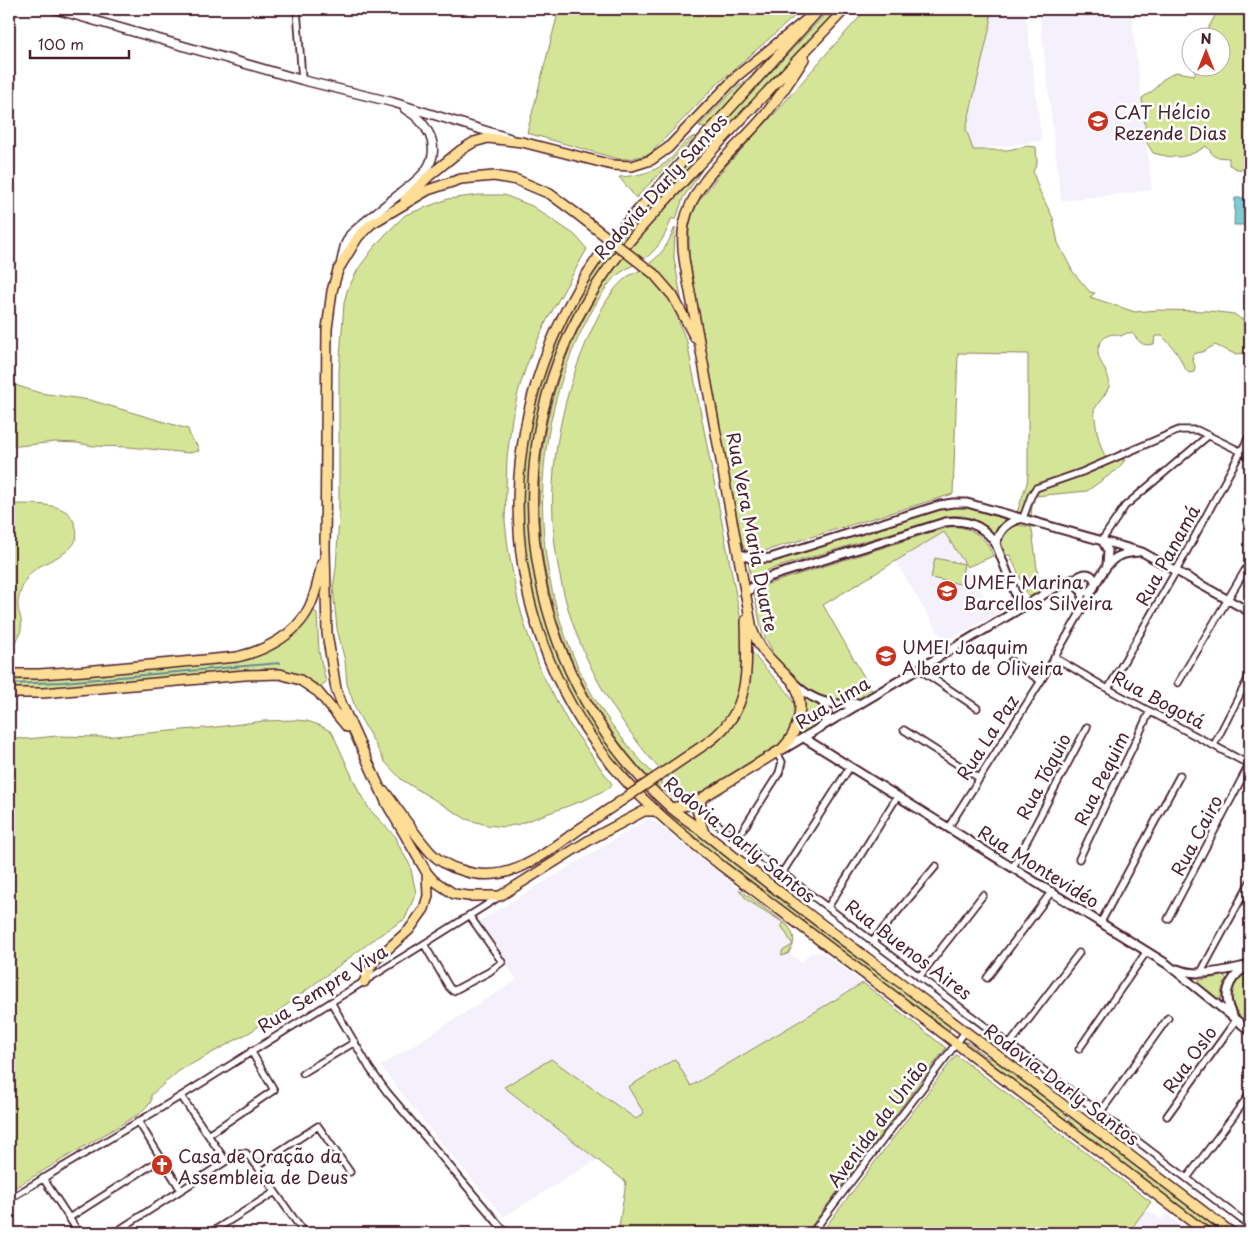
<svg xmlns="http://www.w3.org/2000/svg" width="1259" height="1242" viewBox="0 0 1259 1242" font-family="'Playpen Sans',sans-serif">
<rect width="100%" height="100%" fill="#fff"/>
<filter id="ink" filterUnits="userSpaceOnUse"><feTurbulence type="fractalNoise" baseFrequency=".02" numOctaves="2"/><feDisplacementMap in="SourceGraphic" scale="10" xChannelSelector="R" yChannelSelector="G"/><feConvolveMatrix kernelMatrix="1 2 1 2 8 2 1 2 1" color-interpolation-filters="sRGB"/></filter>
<g filter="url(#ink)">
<!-- built -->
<path fill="#f4f1fd" d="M989,9H1025L1042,141L973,150L966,129L991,22Z
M1039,9H1131L1152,190L1061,201Z
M944,531L996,615L944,642L896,562Z
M650,818L739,889L747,900L787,925L792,930L794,937V944L789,953L801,962L811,953L822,952L863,983L636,1119L551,1059L505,1087L598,1159L504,1217L433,1133L380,1066L517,980L478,922Z
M1147,1209L1161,1219L1166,1214L1192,1233H1128Z"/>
<!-- green -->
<path fill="#d5e598" stroke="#908262" d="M559,9H803L714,87L650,154L630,159H618L527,133Z
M830,9H839L719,137L715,132Z
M867,9H989L991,22L966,129L973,150H1008L1027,146L1036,147L1037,163L1033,172L1040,192L1053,218L1058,243L1073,272L1090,292L1095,293L1090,297L1135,312L1157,310L1210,311L1234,314L1241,319L1250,320V353L1235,354L1215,345L1202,352L1193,354L1192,357L1195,367L1194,372L1189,373C1182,367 1182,359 1176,352C1172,346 1167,341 1162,336H1155L1154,344C1141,347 1140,342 1132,333H1127L1121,336C1110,330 1097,340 1098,353C1099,364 1112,376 1109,387C1106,394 1098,403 1094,410C1096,427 1098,443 1106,458L1125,460L1118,469L1087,491L1035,496L1033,498L1031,516L1017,512L1027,483L1028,474V354L958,353L953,494L755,554L745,550L741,541L689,257V229L692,215L698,202L726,166L777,111L827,53Z
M1219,9H1250V170L1237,169L1229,165V158L1215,157L1206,146C1187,159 1175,159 1153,153L1147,143L1142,98L1154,90L1162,80L1176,72L1195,75V68H1222V38L1203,37Z
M769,60L706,127L699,126L733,91Z
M695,136L636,198L619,177C639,176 657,172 671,158C679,150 684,140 695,136Z
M708,139L713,144C674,185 633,225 600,271C524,380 508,522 554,646C564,672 576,697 591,720C599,732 629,768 630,779L604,750L569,694L543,633L530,585L525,552L522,486L527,437L543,372L569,312L614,243Z
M702,170L683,198L676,219H671C666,235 657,252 641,261C632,266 623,270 615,277C604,288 596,304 588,318C526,434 527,581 593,696C616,735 647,770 680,800C653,793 610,731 596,707C519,579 520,416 600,291C628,246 666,209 702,170Z
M479,195H504L532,206L575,235L587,249L546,322L527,364L519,389L512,418L507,458L505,521L508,548L518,601L526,629L542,674L568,722L612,784L611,787L587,799L519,824L504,827L487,825L466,819L402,780L385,762L356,710L347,684L345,661L337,629L333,588L336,568L339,515V371L344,303L347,291L358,269L372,250L383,237L405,215L448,199Z
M675,227L674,258L683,308L679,323L687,342L741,621C744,634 747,647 756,657C778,687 818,703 779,744L693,797C670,786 643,750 628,729C540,607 530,463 593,327C601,310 611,289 627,277C631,274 636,273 640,270C660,257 666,249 675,227Z
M9,374L15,385L40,393L90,400L188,429L191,439L197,445L199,451L189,453L129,447L94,446L77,443L55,442L9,447Z
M9,504C27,505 64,500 73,520C91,557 38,557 26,579C22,587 18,596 18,605C18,610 20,615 21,620C23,633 17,641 9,650Z
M955,507L968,508L1005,519V520L994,535C982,520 967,514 948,516L768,570L751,579L748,562L766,563L942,509Z
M1018,525L1031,527L1032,530L1040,591L1029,598L1010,555L1004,556C998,542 1003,530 1018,525Z
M948,527C969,525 986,536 993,556L967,567L944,532L823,605L872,691C831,722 797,680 769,654L772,650L762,632L754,594L765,585Z
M935,558L964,564L960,584L931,578Z
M313,610L317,613L319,652L326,682L321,686L287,671L263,669L52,689L9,690V679L52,678L234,661L260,654L310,611Z
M802,696L820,707L824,714L822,722L801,735H797L802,722Z
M295,720L307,721L319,725L332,732L359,792L370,810L396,837L399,846L410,865L416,893L405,919L377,937L252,1031L179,1071L151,1095V1102L139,1114L9,1191V738L27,739L57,736L103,737L217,727L264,721Z
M671,812L690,828L951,1025L949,1031L687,833L664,813Z
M739,889L787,925C795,934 796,943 789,952V953L782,956V951L793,945L781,925L784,923L747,900Z
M1250,971V1026C1228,1008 1222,986 1250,971Z
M1224,976L1227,979L1222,989L1220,1002L1197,983L1199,980Z
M863,983L946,1048L806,1233H618L626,1182L504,1087L551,1059L636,1119L644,1113L628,1087L675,1059L691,1086Z
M964,1042H967L986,1057L995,1059L1069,1115L1064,1120L962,1043Z
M956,1055L1151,1202L1128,1233H821Z
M1071,1117L1224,1233H1213L1067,1122Z"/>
<!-- water -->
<path fill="#7bccd3" stroke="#678790" d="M1235,198H1250V244H1249V225H1234Z"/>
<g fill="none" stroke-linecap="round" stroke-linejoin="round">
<!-- stream -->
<path stroke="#678790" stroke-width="2" d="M9,684L63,682L280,663"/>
<!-- minor casing -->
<g stroke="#4a1f2b" stroke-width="9">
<path id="minor" d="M297,9L302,80
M1023,518L1031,496L1036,488L1082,472L1179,430H1197L1250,456
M1102,540L1125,506L1209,435
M1081,611L1082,591
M1054,657L1108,689L1250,765
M1011,661L1041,681
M919,669L977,708
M1178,683L1250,562
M1108,689L1176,571L1250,435
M904,730L979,778
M1214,745L1250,675
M702,803L703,810L709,818L1250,1226
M948,828L1041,681L1095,587
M737,839L779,773L782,762L777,753
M1079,859L1150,711
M1013,867L1087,727
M782,873L850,767
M828,907L897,797
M1168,919L1249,765
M1101,922L1180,775
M873,941L936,866
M424,944L449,987L453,991L489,972L502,962L469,915
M1200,974L1250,882
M919,977L983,895
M987,978L1052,891
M331,1002L370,1069L387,1092L506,1233
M1010,1044L1079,953
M1079,1049L1147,951
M303,1073L355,1042
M181,1096L226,1161
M1100,1113L1168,1018
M1167,1116L1236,1020
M138,1121L181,1190
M208,1135L274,1090L251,1051
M257,1166L318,1126L350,1172
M43,1178L79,1233
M1187,1178L1250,1094
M9,1199L181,1096L499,897
M69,1218L161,1159
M114,1233L239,1153H246L257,1166L304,1233
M210,1233L275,1192
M812,1233L965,1032"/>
</g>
<!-- tertiary casing -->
<g stroke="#4a1f2b" stroke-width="11">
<path id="tertiary" d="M1102,540L1108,551L1107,565
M996,544C999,529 1009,521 1023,518
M738,553L752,559L770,558L940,505L953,503H967L1142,552L1250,612
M1077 583a9 9 0 1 1 18 0a9 9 0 1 1-18 0Z
M1096,583C1108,563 1113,553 1139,552
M745,595L757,582L769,577L945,522C967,519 984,526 996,544L1021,608
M795,684C812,701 834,707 857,703
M821,701C829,709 829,718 822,727
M804,738L1167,964L1250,1031
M784,749L1053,589L1082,575
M1177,969C1201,978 1226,970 1250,965
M1233,1016C1222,998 1227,979 1245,968"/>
</g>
<!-- secondary casing -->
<g stroke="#4a1f2b" stroke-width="11">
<path id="secondary" d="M54,9L302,80L392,102L509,138
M341,263L345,245L350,235C366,220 383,207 401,193C409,186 420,179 426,170C443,146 426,121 405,109"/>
</g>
<!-- primary casing -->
<g stroke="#4a1f2b" stroke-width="12">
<path id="primary" d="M820,9L611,240C493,392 485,595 601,751C635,797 679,832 723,867L1207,1233
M845,9C794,63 743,117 692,172C650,217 608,260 579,315C491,481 532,682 670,807C680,816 692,823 703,832C768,884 834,934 901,983C1012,1066 1122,1149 1232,1233
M405,200L429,176L461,150L474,142L488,138L522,142L612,165L632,166L651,160L668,148L737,76L806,20
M577,214L550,194L517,180L494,176L461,179L428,190L371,224L358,237L338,270L332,291L327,329L325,550L327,633L336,689L342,705L387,804L427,873L433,880L454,894L468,896H500L591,839L644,811H655
M654,274L673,296L695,338
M9,674H39L84,671L237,657C264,651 296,635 309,608C316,594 319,578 322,563
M9,693H43L245,675L280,674L300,680L318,692L347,727
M701,747C752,715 747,673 746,620
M385,792C400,812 414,834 431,853C439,861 450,867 461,870C508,887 544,854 581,828
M671,808L688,805L701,799
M704,833L697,810L702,798L782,749C799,732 807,701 792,681C788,676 782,672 778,667C766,656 757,644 752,629L690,292C686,270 680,247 684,224C693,180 738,148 765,115C779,97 792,78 804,59
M364,982L373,962L409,930L424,909L428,896L427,873"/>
</g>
<!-- minor -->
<use href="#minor" stroke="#fff" stroke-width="5.5"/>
<!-- tertiary -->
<use href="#tertiary" stroke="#fff" stroke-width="7"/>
<!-- secondary -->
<use href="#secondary" stroke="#fff" stroke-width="8"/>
<!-- primary -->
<use href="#primary" stroke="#fedd96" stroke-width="9"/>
<!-- primary-bridge casing -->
<g stroke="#4a1f2b" stroke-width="12" stroke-linecap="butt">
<path id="primary-bridge" d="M577,214L654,274
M581,828L701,747"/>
</g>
<!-- primary-bridge -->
<use href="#primary-bridge" stroke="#fedd96" stroke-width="9"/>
</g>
</g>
<!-- icons -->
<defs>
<g id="school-disc" transform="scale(1.125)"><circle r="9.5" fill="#c8321e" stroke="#fff"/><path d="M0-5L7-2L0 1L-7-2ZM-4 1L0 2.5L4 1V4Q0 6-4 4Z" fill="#fff"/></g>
<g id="church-disc" transform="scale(1.125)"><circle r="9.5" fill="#c8321e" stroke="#fff"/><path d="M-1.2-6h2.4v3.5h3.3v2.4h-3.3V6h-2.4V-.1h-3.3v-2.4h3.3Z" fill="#fff"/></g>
</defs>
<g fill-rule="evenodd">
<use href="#school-disc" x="1098" y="121"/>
<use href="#school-disc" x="947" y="591"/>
<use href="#school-disc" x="886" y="656"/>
<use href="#church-disc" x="162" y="1165"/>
</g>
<g text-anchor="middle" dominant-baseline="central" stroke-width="5" stroke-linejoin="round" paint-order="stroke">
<!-- poi labels -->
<g font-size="18" fill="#4a1f2b" stroke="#fff" text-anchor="start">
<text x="1114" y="111">CAT Hélcio<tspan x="1114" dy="21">Rezende Dias</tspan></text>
<text x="963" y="581">UMEF Marina<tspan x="963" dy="21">Barcellos Silveira</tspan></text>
<text x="902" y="646">UMEI Joaquim<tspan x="902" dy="21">Alberto de Oliveira</tspan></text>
<text x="178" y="1155">Casa de Oração da<tspan x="178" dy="21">Assembleia de Deus</tspan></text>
</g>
<!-- street labels -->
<g font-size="18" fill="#4a1f2b" stroke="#fff">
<text transform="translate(660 186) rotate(-48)">Rodovia Darly Santos</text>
<text transform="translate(753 532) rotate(79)">Rua Vera Maria Duarte</text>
<text transform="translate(1167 555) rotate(-61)">Rua Panamá</text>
<text transform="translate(1159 699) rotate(28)">Rua Bogotá</text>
<text transform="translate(832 702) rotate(-31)">Rua Lima</text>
<text transform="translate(987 737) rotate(-57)">Rua La Paz</text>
<text transform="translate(1043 776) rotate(-62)">Rua Tóquio</text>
<text transform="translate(1101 778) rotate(-64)">Rua Pequim</text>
<text transform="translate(1196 835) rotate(-62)">Rua Cairo</text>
<text transform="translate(740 839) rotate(39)">Rodovia Darly Santos</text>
<text transform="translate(1039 866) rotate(32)">Rua Montevidéo</text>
<text transform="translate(909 949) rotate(37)">Rua Buenos Aires</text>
<text transform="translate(322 988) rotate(-32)">Rua Sempre Viva</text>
<text transform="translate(1189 1059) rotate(-54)">Rua Oslo</text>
<text transform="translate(1062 1084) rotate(37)">Rodovia Darly Santos</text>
<text transform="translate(877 1123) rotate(-53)">Avenida da União</text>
</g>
</g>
<!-- margin -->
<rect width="1259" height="1242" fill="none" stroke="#fff" stroke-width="30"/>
<rect x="15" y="15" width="1229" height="1212" fill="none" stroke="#4a1f2b" stroke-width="2" filter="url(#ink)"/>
<!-- north arrow -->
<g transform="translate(1206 52)"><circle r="24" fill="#ffffff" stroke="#b7a5aa"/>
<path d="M0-4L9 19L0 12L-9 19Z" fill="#c8321e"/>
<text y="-8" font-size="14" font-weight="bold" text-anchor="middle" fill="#4a1f2b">N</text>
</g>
<!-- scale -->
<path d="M30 50v8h99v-8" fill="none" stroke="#4a1f2b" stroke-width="2.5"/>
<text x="38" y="50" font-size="15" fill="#4a1f2b" stroke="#ffffff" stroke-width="4" paint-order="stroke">100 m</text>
</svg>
